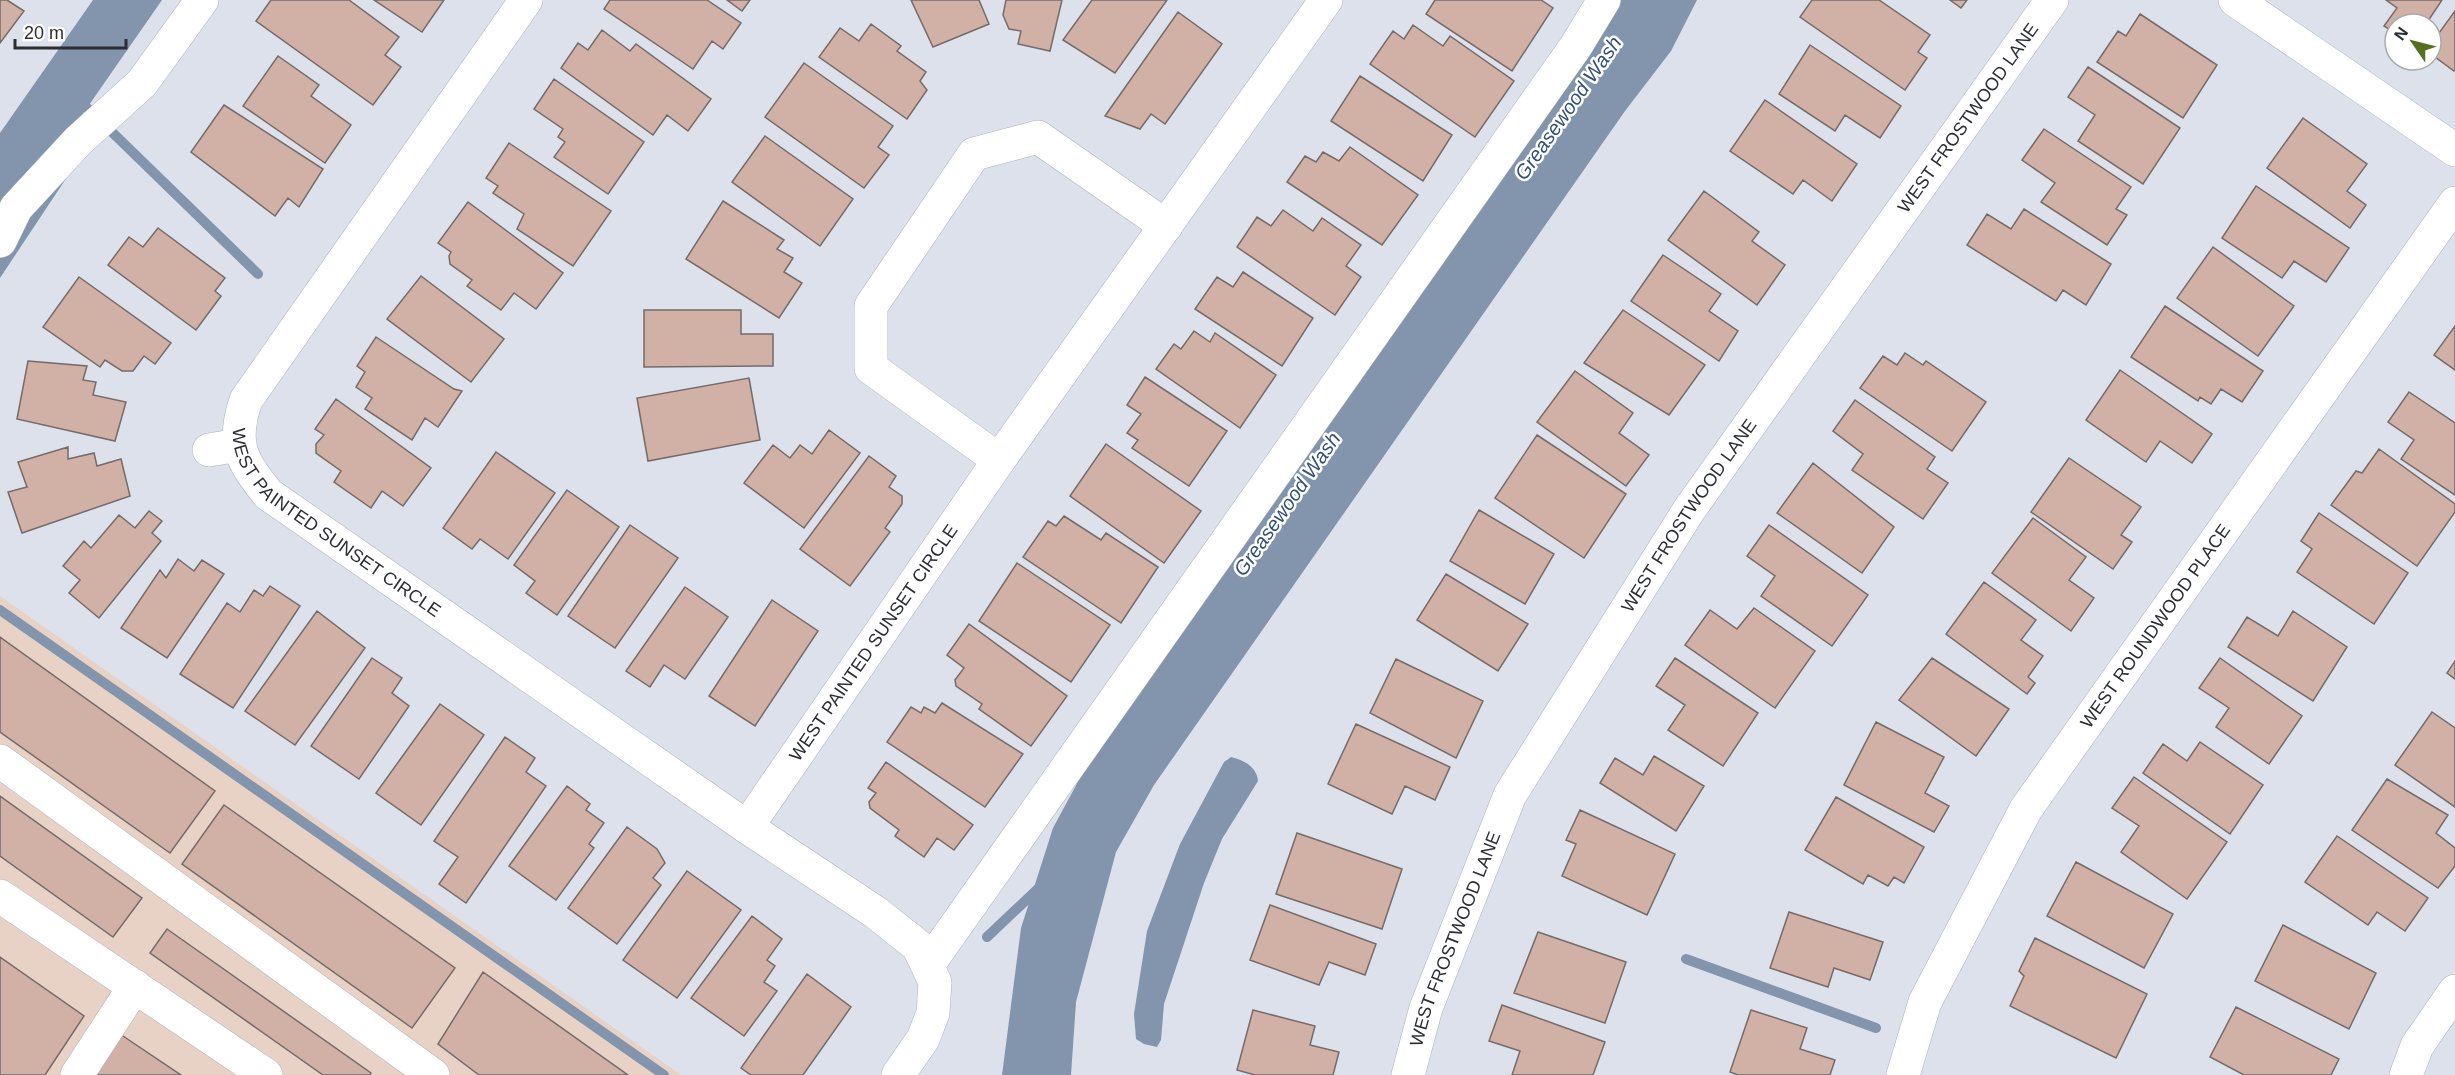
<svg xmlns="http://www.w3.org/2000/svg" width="2455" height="1075" viewBox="0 0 2455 1075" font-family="Helvetica,sans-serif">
<rect width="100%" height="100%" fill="#dce1eb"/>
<!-- commercial -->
<path fill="#e8d2c6" d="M0,596L681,1075H0Z"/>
<!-- water -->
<path fill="#8295ac" d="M93,0H162L73,128L89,144L0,278V133Z
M1615,0H1697L1671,51L1625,111L1154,785L1116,852L1076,1002L1071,1075H1002L1021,928L1053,828L1094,752Z
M1231,757C1244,760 1257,767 1258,781L1222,839L1204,883L1164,1004L1161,1040L1157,1047L1144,1044L1136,1039L1134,1014L1147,931L1180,844L1224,762Z"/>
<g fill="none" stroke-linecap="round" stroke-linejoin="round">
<!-- stream -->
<path stroke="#8295ac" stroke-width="10" d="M81,97V102L258,274
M0,610L664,1075
M987,937L1041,886
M1686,959L1876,1028"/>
</g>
<!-- building -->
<path fill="#d1b0a6" stroke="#766b68" stroke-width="1.5" d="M0,0H7L24,11L0,43Z
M271,0H349L399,37L385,55L401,67L373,105L256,21Z
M374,0H444L422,32Z
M610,0H707L741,23L723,49L712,41L693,69L604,9Z
M727,0H750L742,11Z
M911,0H979L989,24L933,47Z
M1006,0H1062L1050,51L1018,44L1021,31L1009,29L1003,15Z
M1092,0H1167L1115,73L1063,40Z
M1435,0H1541L1553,8L1512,71L1426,14Z
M1812,0H1879L1930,35L1918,52L1927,58L1905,90L1800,17Z
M1950,0H1967L1961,8Z
M2386,0H2442L2426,24H2395V33L2384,26L2397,8Z
M2455,11V70L2454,71L2431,54V44Z
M1178,12L1222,44L1165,124L1151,114L1140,129L1105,116Z
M2140,14L2217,65L2183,118L2097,62L2118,31L2126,36Z
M871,24L901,46L897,51L926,72L920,81L927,90L907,119L819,57L840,28L859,41Z
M1413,25L1443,46L1450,36L1514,81L1475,137L1370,64L1393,31L1404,39Z
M602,30L630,51L636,44L711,99L688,131L667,115L653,135L561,68L578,43L588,50Z
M1810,45L1901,106L1880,138L1845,115L1835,131L1779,94Z
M278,56L319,85L311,96L351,125L325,163L243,106Z
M804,63L893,126L878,147L889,155L864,188L765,117Z
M2088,67L2180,128L2143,184L2078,141L2095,115L2068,97Z
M1360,76L1452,135L1423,181L1331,121Z
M554,79L644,142L608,194L554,157L565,142L558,137L563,129L534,109Z
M1765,100L1857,164L1832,201L1803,180L1793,194L1730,151Z
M224,105L323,169L299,207L288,198L275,216L191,152Z
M2303,118L2367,164L2347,191L2366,205L2350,228L2267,168Z
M2044,129L2131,187L2116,209L2127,215L2107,245L2041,202L2055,183L2022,160Z
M765,136L853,199L820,246L732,182Z
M509,143L611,211L573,266L517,229L524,214L493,193L498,186L486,178Z
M1350,147L1418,195L1382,245L1287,182L1305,156L1316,162L1323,152L1339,161Z
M2256,186L2349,248L2326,282L2294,261L2282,278L2222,238Z
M1704,191L1759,232L1752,241L1785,265L1757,305L1668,240Z
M723,201L784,240L777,249L793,258L784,272L802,283L779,318L686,259Z
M468,202L563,273L536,309L514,293L501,310L467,286L472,280L450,264L449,256L451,252L438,243Z
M2024,209L2111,264L2086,305L2063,290L2056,301L1967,245L1987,214L2011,229Z
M1283,210L1313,231L1322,218L1361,245L1346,266L1361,277L1335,315L1237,247L1257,217L1271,226Z
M158,228L225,278L215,291L221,296L196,330L108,265L129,237L143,247Z
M2213,247L2294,306L2258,356L2177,298Z
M1663,255L1721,294L1709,311L1738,331L1719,361L1631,301Z
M1243,272L1313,318L1282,366L1195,309L1217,277L1233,287Z
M421,276L504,339L471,382L387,319Z
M79,277L171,343L155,364L144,356L133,371H122L105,360L100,367L43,327Z
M2165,306L2263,371L2242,402L2221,389L2211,404L2200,397L2198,401L2131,357Z
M644,310H741V334H773V366L644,367Z
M1623,310L1705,365L1669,415L1584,363Z
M2455,326V370L2434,355Z
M1194,331L1210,342L1215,333L1276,375L1240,428L1156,369L1174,344L1181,349Z
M376,337L454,389L462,391L438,427L425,418L412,440L365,409L372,398L356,387L365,372L357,366Z
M1905,353L1923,365L1926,361L1986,402L1952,451L1860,388L1883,356L1897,365Z
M28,361L87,366L83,380L96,382L93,395L126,402L115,441L17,419Z
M2120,370L2212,434L2192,463L2160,441L2146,462L2086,420Z
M1575,371L1633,413L1619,433L1649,455L1626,486L1537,422Z
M1145,377L1227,431L1189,486L1132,448L1138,440L1127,433L1141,414L1127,405Z
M749,378L760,440L648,461L637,398Z
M2409,392L2455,423V495L2401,459L2414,440L2388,422Z
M336,399L431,468L403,506L382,491L371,508L334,482L341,471L316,453V444L324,435L315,429Z
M1855,400L1935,457L1927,469L1948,483L1923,519L1852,470L1863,454L1833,431Z
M829,430L860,453L804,528L744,483L773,445L790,458L800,445L812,454Z
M1537,435L1626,494L1584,558L1495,498Z
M1106,444L1201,511L1164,563L1070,496Z
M68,447V459L94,453L97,466L121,459L130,496L22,533L8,492L27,487L18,462Z
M2379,449L2455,504V512L2417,566L2331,505L2356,471L2362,473Z
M496,452L555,493L508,559L480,539L472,549L443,528Z
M869,456L896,476L889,487L902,496V504L885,528L890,532L850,586L800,549Z
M2069,458L2141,507L2121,535L2132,542L2113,569L2031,512Z
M1813,463L1894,527L1862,573L1777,513Z
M567,490L619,527L557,615L526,593L535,581L514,565Z
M1479,510L1554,554L1525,604L1450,561Z
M149,511L162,521L152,533L161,541L99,618L69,593L80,580L63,566L84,541L91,548L119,515L135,528Z
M2319,513L2408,573L2374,624L2297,572L2312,549L2301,541Z
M1064,516L1101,540L1106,533L1158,567L1121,623L1023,557L1048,521L1056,526Z
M2033,518L2086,557L2069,580L2094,598L2071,631L1992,573Z
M630,525L678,558L615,648L568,616Z
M1769,525L1868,595L1832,646L1761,596L1775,576L1747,556Z
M178,559L194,571L202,560L224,574L167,658L121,628L160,570L166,578Z
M1017,563L1110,625L1071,682L979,621Z
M1446,574L1528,624L1498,671L1417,620Z
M1984,582L2036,620L2021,640L2043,656L2028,677L2035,683L2027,694L1946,634Z
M270,586L300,606L233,708L180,674L227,603L240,612L254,590L263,596Z
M685,587L728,617L685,679L664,665L650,687L626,671Z
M772,600L818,631L755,726L709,696Z
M1754,608L1815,651L1775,708L1685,645L1710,610L1737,629Z
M317,611L365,648L295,745L245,711Z
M2293,611L2347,647L2313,701L2228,647L2247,617L2278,636Z
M969,624L1067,696L1031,746L979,709L982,704L956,686L955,680L964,668L947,655Z
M0,637L215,791L170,853L0,732Z
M372,658L402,678L392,693L409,706L359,779L311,746Z
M1675,658L1758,713L1723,766L1668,730L1685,705L1656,686Z
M1932,658L2009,709L1976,756L1899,700Z
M2220,658L2302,716L2269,764L2216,727L2229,708L2199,688Z
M1396,659L1483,701L1456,758L1370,713Z
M2455,661V679L2447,673Z
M942,703L1023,754L985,807L887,742L911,707L921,713L924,707L935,713Z
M440,704L484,735L421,825L376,793Z
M2432,712L2455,728V807L2395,765Z
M1876,722L1944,757L1925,793L1949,806L1934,832L1844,785Z
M1356,724L1450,767L1435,800L1405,786L1392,814L1328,784Z
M505,737L535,758L526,772L546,786L466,903L439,884L458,857L434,841Z
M2200,742L2263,785L2230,834L2143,773L2163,744L2187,761Z
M1654,756L1704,786L1676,831L1600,783L1615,758L1643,775Z
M886,762L973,825L954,850L937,838L924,857L895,836L899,830L870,808L869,802L876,793L868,788Z
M2134,777L2227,842L2187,899L2121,852L2139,826L2112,808Z
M2387,779L2448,815L2436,833L2455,848V866L2438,888L2352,830Z
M567,786L590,804L586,810L604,823L589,844L594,848L556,900L509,866Z
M0,796L142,898L113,937L0,856Z
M1836,797L1924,847L1904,883L1894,877L1888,886L1868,875L1863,884L1805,850Z
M224,805L455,968L412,1028L182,864Z
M1580,810L1675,854L1647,915L1562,876L1576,844L1566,840Z
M627,827L657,849L665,863L653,878L661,885L617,944L568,908Z
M1297,833L1402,869L1382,929L1276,894Z
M2337,836L2428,898L2405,931L2377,912L2368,925L2305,882Z
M2076,862L2173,914L2144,968L2047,916Z
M687,871L741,910L677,998L623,960Z
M1270,905L1376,944L1365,975L1329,962L1319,985L1250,960Z
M1789,912L1883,942L1870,980L1834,968L1828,987L1770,968Z
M752,916L782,939L767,960L775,966L764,982L777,991L744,1036L691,998Z
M2283,925L2376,973L2349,1029L2255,981Z
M167,929L371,1073L370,1075H323L150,953Z
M1538,932L1626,962L1605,1023L1514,993Z
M2035,938L2147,994L2116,1058L2010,1006L2024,976L2019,971Z
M0,957L84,1016L45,1075H0Z
M483,972L628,1075H479L438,1044Z
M807,974L851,1007L803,1075H751L741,1068Z
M1502,1005L1605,1042L1593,1075H1512L1520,1051L1489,1041Z
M2236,1007L2339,1059L2331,1075H2244L2210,1057Z
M1253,1010L1315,1026L1310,1045L1339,1052L1333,1075H1255L1237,1070Z
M1751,1010L1807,1028L1800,1049L1835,1060L1830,1075H1738L1730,1072Z
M117,1032L181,1075H94Z"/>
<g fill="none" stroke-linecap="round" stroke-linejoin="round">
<!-- minor casing -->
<g stroke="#adb2bc" stroke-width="34">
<g id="minor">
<path id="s1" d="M526,0L246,400C231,444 241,460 268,494L747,827L999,460L1326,0"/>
<path d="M2235,0L2455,150"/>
<path d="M0,241L16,208L78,141L142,83L202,0"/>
<path d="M209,450L239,445"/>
<path d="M999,460L871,368V306L974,154L1038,137L1166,226"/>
<path d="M0,761L433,1075"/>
<path d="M747,827L875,912L918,946L935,982L933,1013L923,1039L898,1075"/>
<path d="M0,896L266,1075"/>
<path d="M928,965L1576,46L1604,0"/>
<path d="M77,1075L135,986"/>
<path id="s2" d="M1408,1075L1426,1008L1510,795L1689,510L2052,0"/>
<path id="s3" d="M1903,1075L1925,1002L2026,809L2455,203"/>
<path d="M2406,1075L2417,1046L2455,991"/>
</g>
</g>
<!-- minor -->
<use href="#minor" stroke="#fff" stroke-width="33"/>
</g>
<g text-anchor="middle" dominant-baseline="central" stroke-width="5" stroke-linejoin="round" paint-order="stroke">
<!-- street labels -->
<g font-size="18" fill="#2b2d31" stroke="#fff">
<text stroke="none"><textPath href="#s2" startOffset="1116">WEST FROSTWOOD LANE</textPath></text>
<text stroke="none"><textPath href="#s2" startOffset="630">WEST FROSTWOOD LANE</textPath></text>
<text stroke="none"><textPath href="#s1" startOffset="658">WEST PAINTED SUNSET CIRCLE</textPath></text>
<text stroke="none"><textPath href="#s3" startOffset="518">WEST ROUNDWOOD PLACE</textPath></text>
<text stroke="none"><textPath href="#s1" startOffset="1398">WEST PAINTED SUNSET CIRCLE</textPath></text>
<text stroke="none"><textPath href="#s2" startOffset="144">WEST FROSTWOOD LANE</textPath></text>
</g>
<!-- water labels -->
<g font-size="20" font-style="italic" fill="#325075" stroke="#fff">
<text transform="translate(1568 108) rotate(-55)">Greasewood Wash</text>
<text transform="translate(1287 504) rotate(-55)">Greasewood Wash</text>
</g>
</g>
<!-- north arrow -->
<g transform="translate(2413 42) rotate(305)"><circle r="28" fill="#ffffff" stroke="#aaabad" stroke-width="1.5"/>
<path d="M0-4.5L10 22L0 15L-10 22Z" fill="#566f21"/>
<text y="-9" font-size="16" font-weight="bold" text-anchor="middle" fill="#2b2d31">N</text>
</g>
<!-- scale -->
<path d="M15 39v9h111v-9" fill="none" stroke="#2b2d31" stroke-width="3"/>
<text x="24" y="39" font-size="18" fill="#2b2d31" stroke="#ffffff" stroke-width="4.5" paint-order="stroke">20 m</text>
</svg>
